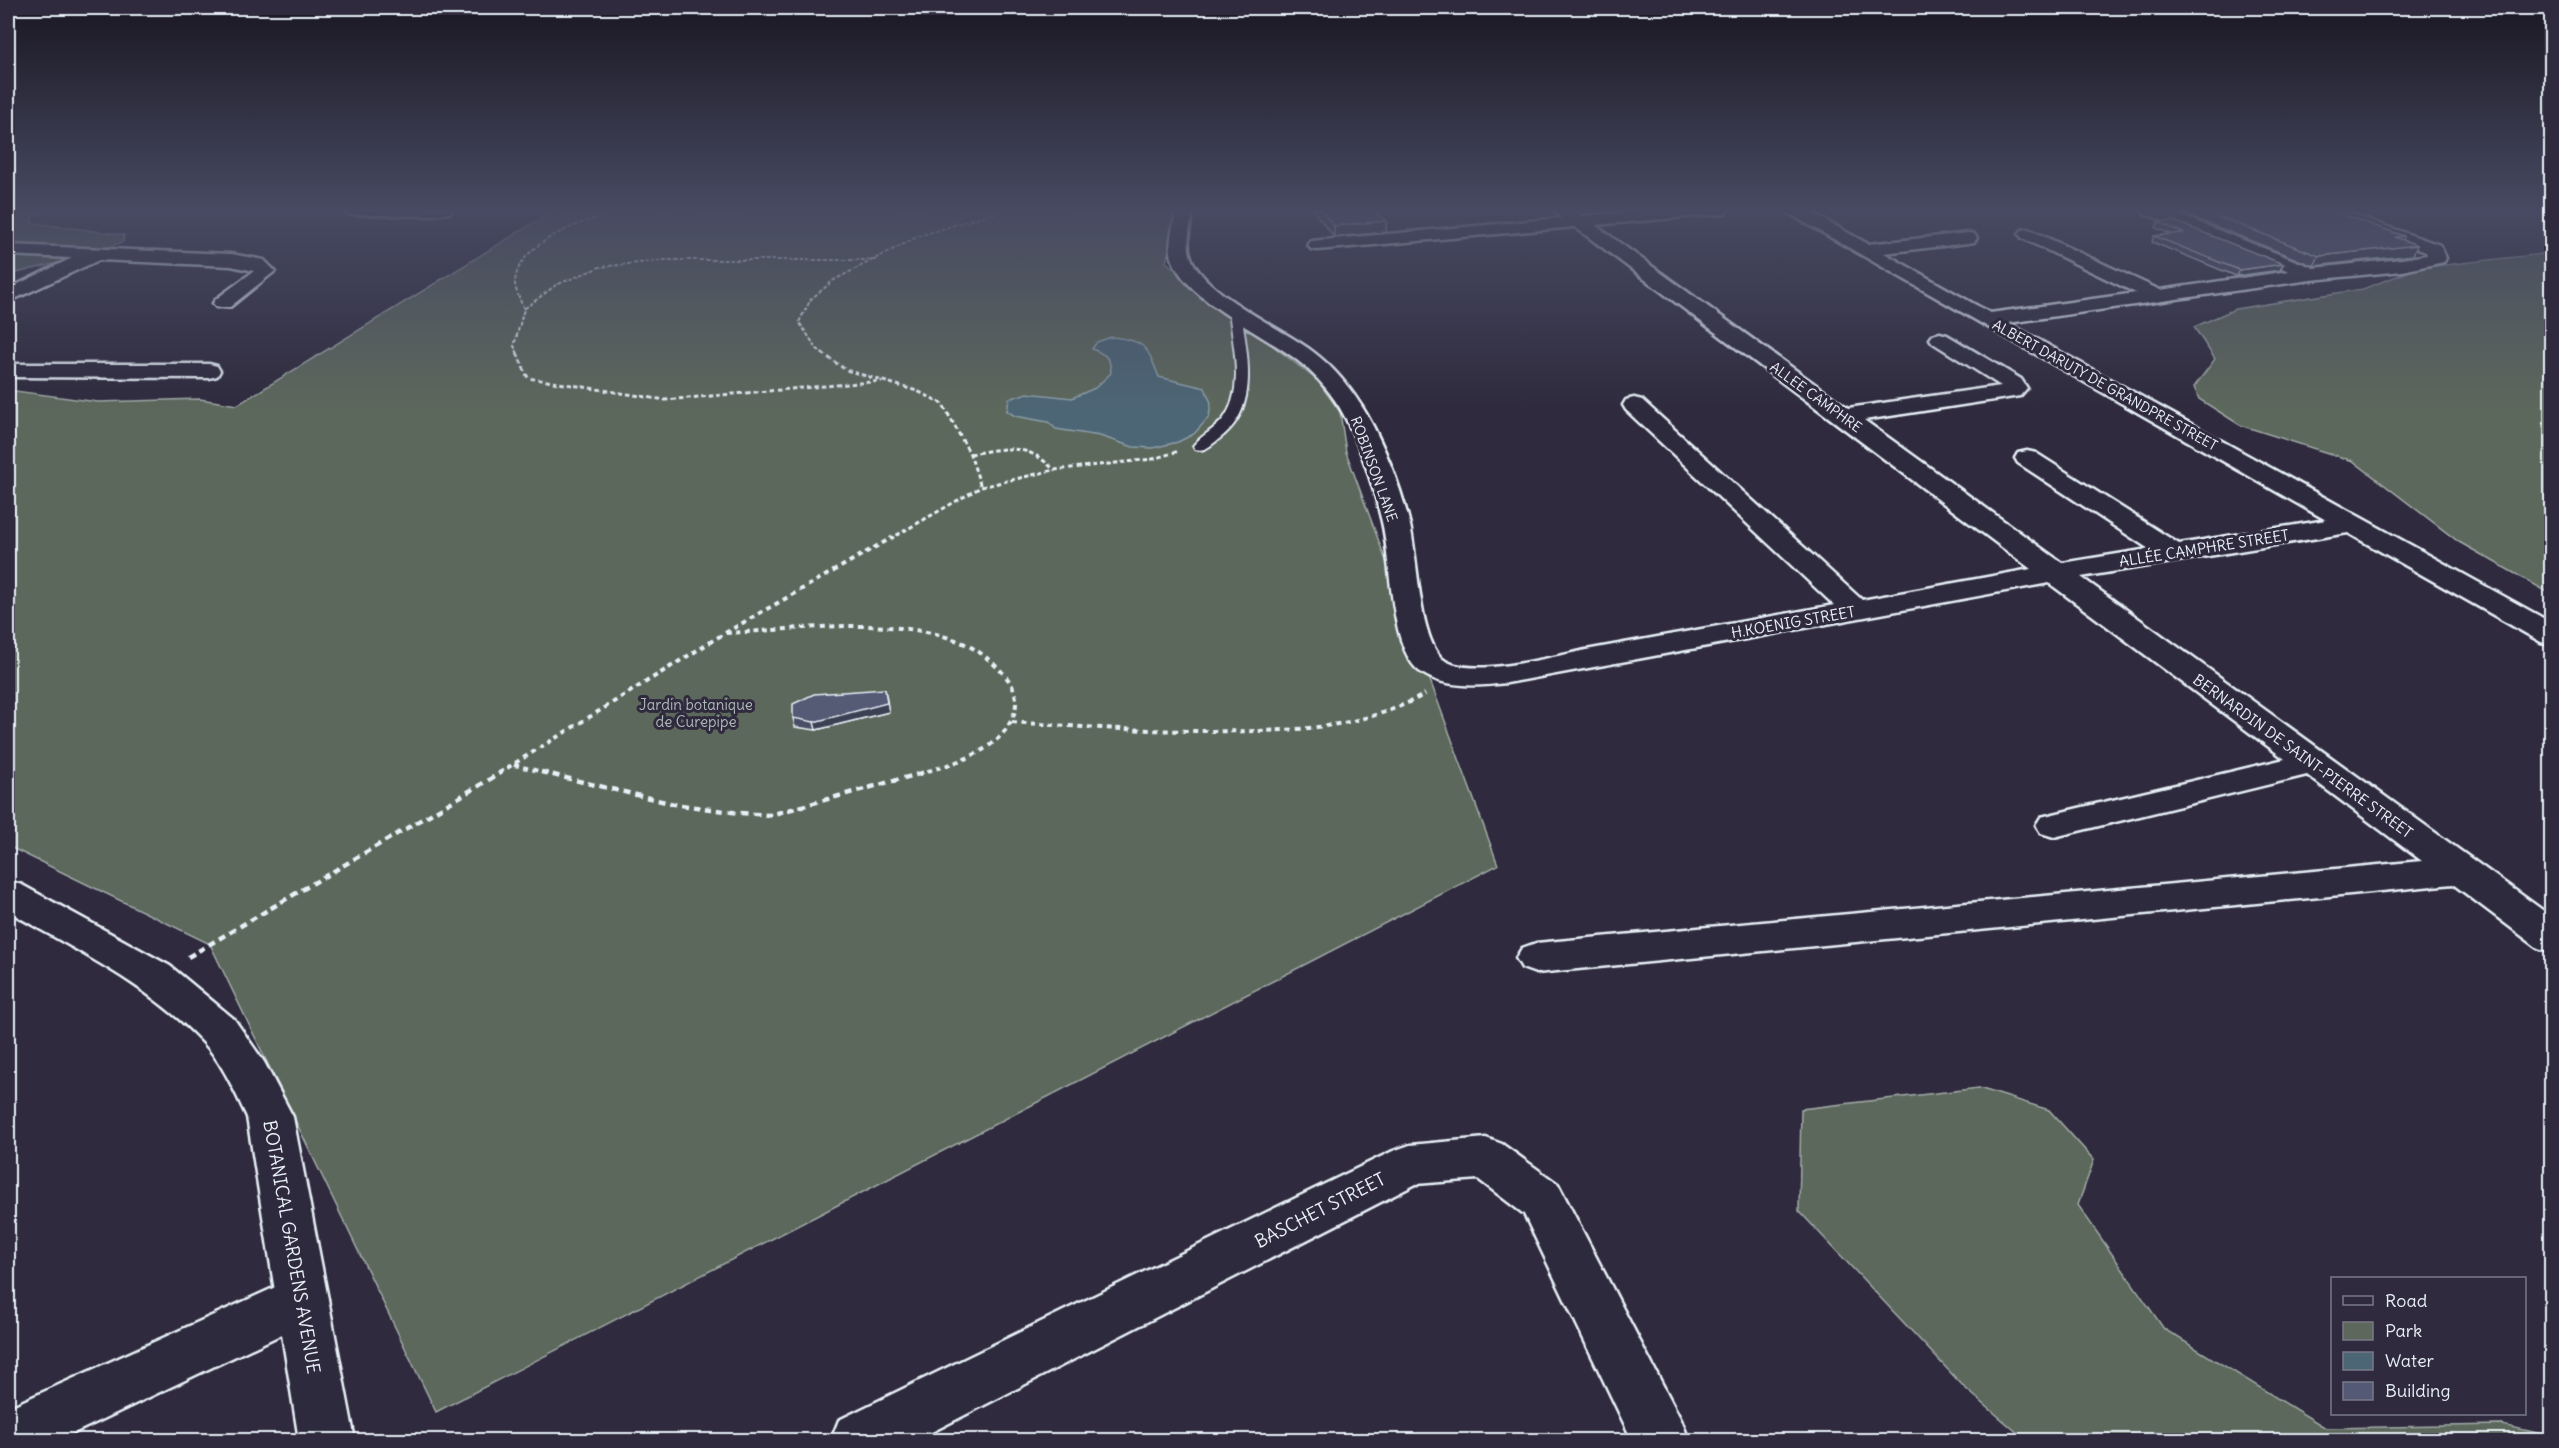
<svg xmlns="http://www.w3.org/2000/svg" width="2559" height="1448" viewBox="0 0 2559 1448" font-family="Delius,sans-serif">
<rect width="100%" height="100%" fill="#2f2a3d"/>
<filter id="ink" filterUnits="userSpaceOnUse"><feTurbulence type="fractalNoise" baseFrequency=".0167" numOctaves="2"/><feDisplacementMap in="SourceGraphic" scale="12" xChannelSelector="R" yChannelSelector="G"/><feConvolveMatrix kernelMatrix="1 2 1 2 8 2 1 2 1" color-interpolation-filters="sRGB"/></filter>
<g filter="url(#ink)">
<!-- green -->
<path fill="#5d675b" stroke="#a2acaa" stroke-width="1.5" d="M8,209H48L31,217L33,223L124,235L123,242L78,258L8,275Z
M556,209H1179L1166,262L1318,381L1340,412L1346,452L1498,865L436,1412L210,944L8,846V390L98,402L200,399L237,405Z
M2551,253V594L2459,542L2353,461L2240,425L2199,399L2194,387L2215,359L2194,327L2235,309L2363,289L2418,268Z
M1979,1088L2049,1110L2094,1160L2078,1205L2164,1329L2326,1428L2502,1425L2551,1436V1440H2026L1965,1388L1799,1211L1801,1109Z"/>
<!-- water -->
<path fill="#4d6675" stroke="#8b9ea9" stroke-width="1.5" d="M1111,337C1146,340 1147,347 1159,377L1205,388L1211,403L1209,417L1194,434L1178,442L1153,448L1133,447L1100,436L1056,429L1048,422L1015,416L1007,411L1009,399L1027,393L1072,398L1095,388L1111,373C1111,358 1105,354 1092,349L1097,342Z"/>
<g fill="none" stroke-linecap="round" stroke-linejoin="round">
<!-- lane casing -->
<g stroke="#e8f1f8" stroke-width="4">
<path id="lane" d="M1240,309L1246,313L1242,318C1248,360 1259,410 1219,439C1211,445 1205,452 1195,449L1193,446C1201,435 1215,430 1224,418C1244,390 1234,350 1230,318L1236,310Z"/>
</g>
<!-- street casing -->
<g stroke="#e8f1f8" stroke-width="5">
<path id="street" d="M340,209H452L450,213L424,216L348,214Z
M1178,209H1194C1190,224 1185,245 1192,260C1208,296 1280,327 1312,351C1335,368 1353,391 1367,415C1385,447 1400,486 1409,521C1418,556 1418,629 1439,655C1442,660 1449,663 1455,665C1487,674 1552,657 1586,650C1669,635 1751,620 1834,605L1626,410L1623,405L1626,400L1634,398L1642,400L1862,600L2031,569L1575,227L1317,250L1311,249L1308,245L1311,241L1562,218L1553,209H1571L1582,216L1668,209H1728L1726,213L1720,214L1595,225L1848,408L2001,386L1933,343L1930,339L1933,335L1940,333L1947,335L2021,379L2027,388L2020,396L1864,420L2062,563L2149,549L2018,463L2015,458L2018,453L2027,451L2036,453L2179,544L2326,520L1788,213L1786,209H1805L1868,244L1968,233L1974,234L1977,238L1974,242L1968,243L1884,253L1990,313L2136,293L2022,238L2019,234L2022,230L2028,229L2160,290L2289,271L2144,213L2142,209H2164L2314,268L2402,259L2427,255L2426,252L2316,213L2314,209H2337L2440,245L2446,258L2444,262L2402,271L2311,280L2008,323L2552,623V645L2541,642L2348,533L2081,577L2552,917V952L2538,948L2453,884L1536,973L1522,968L1516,958L1522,948L1536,943L2422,861L2307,775L2054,837L2041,833L2036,825L2041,817L2285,759L2049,583L1507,683C1480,686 1446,689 1422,673C1388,651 1392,556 1381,518C1372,481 1359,441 1340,408C1329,390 1314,373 1297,360C1264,334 1185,300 1172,258C1168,242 1173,224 1178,209Z
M8,245L231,254L264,260L275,271L230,307H216L213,303L216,299L254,271L231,266L99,260L8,302V289L72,258L8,255Z
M209,364L217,366L220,371L217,376L209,378L8,377V364Z
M1486,1138L1502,1144L1558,1184L1681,1420L1689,1440H1632L1524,1214L1478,1179L1416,1184L916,1440H831L839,1420L1393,1151L1410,1145Z
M302,1275L320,1282L328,1299L320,1316L59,1440H8V1408Z"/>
</g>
<!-- secondary casing -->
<g stroke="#e8f1f8" stroke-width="5">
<path id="secondary" d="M8,881L22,885L170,966L234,1019L264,1062L293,1117L355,1440H299L247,1117C235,1092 222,1062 203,1042C148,984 75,950 8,911Z"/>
</g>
<!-- path-far3 -->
<path stroke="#e8f1f8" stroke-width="2" stroke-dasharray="4 2" stroke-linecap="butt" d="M524,309C521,302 515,290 515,283C517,239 591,219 625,209
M518,354L514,346L524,309L556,285L600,267L666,260H876
M825,354L817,349L799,322L811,299L834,280L919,236L1007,209"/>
<!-- path-far2 -->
<path stroke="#e8f1f8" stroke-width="3" stroke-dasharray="4.5 3" stroke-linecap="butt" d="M517,353L528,378L665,400L882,381
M822,353L846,370L917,391L942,403L970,454L981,487
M970,454C1005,448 1027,442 1054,470
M890,539L981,487L1054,470L1153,459L1179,451"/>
<!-- path-far1 -->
<path stroke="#e8f1f8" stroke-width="4" stroke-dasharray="5 4.5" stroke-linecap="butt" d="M726,633C798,630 890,615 958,641C974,647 988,658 1000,670C1012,682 1020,696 1014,714C1000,752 956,763 921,773
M1012,722C1077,727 1142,731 1208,731C1282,732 1359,731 1425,694
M514,765L547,773
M499,773L725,633L893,537"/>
<!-- path -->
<path stroke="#e8f1f8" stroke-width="4.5" stroke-dasharray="7 5" stroke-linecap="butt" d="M541,772L674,804L739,813L770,815L926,772
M188,957L502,772"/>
<!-- lane -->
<use href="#lane" fill="#2f2a3d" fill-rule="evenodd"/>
<!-- street -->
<use href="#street" fill="#2f2a3d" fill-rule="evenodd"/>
<!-- secondary -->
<use href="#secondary" fill="#2f2a3d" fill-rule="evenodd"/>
</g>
<!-- wall -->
<path fill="#484d65" stroke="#e8f1f8" stroke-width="1.5" d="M1312,209H1372L1386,221V232L1334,237Z
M2172,209H2327L2404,236L2403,240L2417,245L2413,255L2314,266Z
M2158,222L2283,264L2280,270L2236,276L2152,242L2154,236L2171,234L2156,228Z
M889,712L816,730L795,727L793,718Z"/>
<!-- shaded-wall -->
<path fill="#3b3f52" stroke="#e8f1f8" stroke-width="1.5" d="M1386,221V232L1334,237V226Z
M2417,245L2413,255L2314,266L2319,256Z
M2283,264L2280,270L2236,276L2239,270Z
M885,689L889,712L816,730L814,722Z"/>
<!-- building -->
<path fill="#545a75" stroke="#e8f1f8" stroke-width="1.5" d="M1320,209H1372L1386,221L1334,226Z
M2199,209H2327L2404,236L2395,237L2417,245L2319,256Z
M2174,221L2283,264L2239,270L2154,236L2183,233L2158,222Z
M885,689L887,703L814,722L793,718V704L814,694Z"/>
</g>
<!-- sky -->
<linearGradient id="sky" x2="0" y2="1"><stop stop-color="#1a1722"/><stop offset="0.51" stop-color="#474a62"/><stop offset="1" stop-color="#474a62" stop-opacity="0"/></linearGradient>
<rect width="2559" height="411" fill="url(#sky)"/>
<g text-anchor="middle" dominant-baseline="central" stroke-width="6" stroke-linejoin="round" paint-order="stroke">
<!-- far-street labels -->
<g font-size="14" fill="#e8f1f8" stroke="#2f2a3d">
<text transform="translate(2105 385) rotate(29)">ALBERT DARUTY DE GRANDPRE STREET</text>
<text transform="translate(1816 397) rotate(36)">ALLEE CAMPHRE</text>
<text transform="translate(1374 469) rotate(70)">ROBINSON LANE</text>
</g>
<!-- street labels -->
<g font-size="15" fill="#e8f1f8" stroke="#2f2a3d">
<text transform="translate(2204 548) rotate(-9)">ALLÉE CAMPHRE STREET</text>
<text transform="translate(1793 622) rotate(-10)">H.KOENIG STREET</text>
<text transform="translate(2303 756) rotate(36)">BERNARDIN DE SAINT-PIERRE STREET</text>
</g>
<!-- park labels -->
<g font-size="15" fill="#b0bab9" stroke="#2f2a3d">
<text x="696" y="704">Jardin botanique<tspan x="696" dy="17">de Curepipe</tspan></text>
</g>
<!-- near-street labels -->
<g font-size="18" fill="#e8f1f8" stroke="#2f2a3d">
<text transform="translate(1320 1210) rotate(-27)">BASCHET STREET</text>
<text transform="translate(292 1247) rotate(80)">BOTANICAL GARDENS AVENUE</text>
</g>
</g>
<!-- margin -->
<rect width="2559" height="1448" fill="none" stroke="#2f2a3d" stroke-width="30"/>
<rect x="15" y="15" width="2529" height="1418" fill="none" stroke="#e8f1f8" stroke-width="2" filter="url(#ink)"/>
<!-- legend -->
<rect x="2331" y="1277" width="195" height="138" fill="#2f2a3d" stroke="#797a88" stroke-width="1.5"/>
<rect x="2343" y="1296" width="30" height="9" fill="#2f2a3d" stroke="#797a88" stroke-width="1.5"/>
<text x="2385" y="1307" font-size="18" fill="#e8f1f8">Road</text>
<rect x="2343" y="1322" width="30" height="18" fill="#5d675b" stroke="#797a88" stroke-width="1.5"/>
<text x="2385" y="1337" font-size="18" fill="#e8f1f8">Park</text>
<rect x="2343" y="1352" width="30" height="18" fill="#4d6675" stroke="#797a88" stroke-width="1.5"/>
<text x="2385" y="1367" font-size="18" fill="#e8f1f8">Water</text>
<rect x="2343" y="1382" width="30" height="18" fill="#545a75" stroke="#797a88" stroke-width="1.5"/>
<text x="2385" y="1397" font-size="18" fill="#e8f1f8">Building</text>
</svg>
